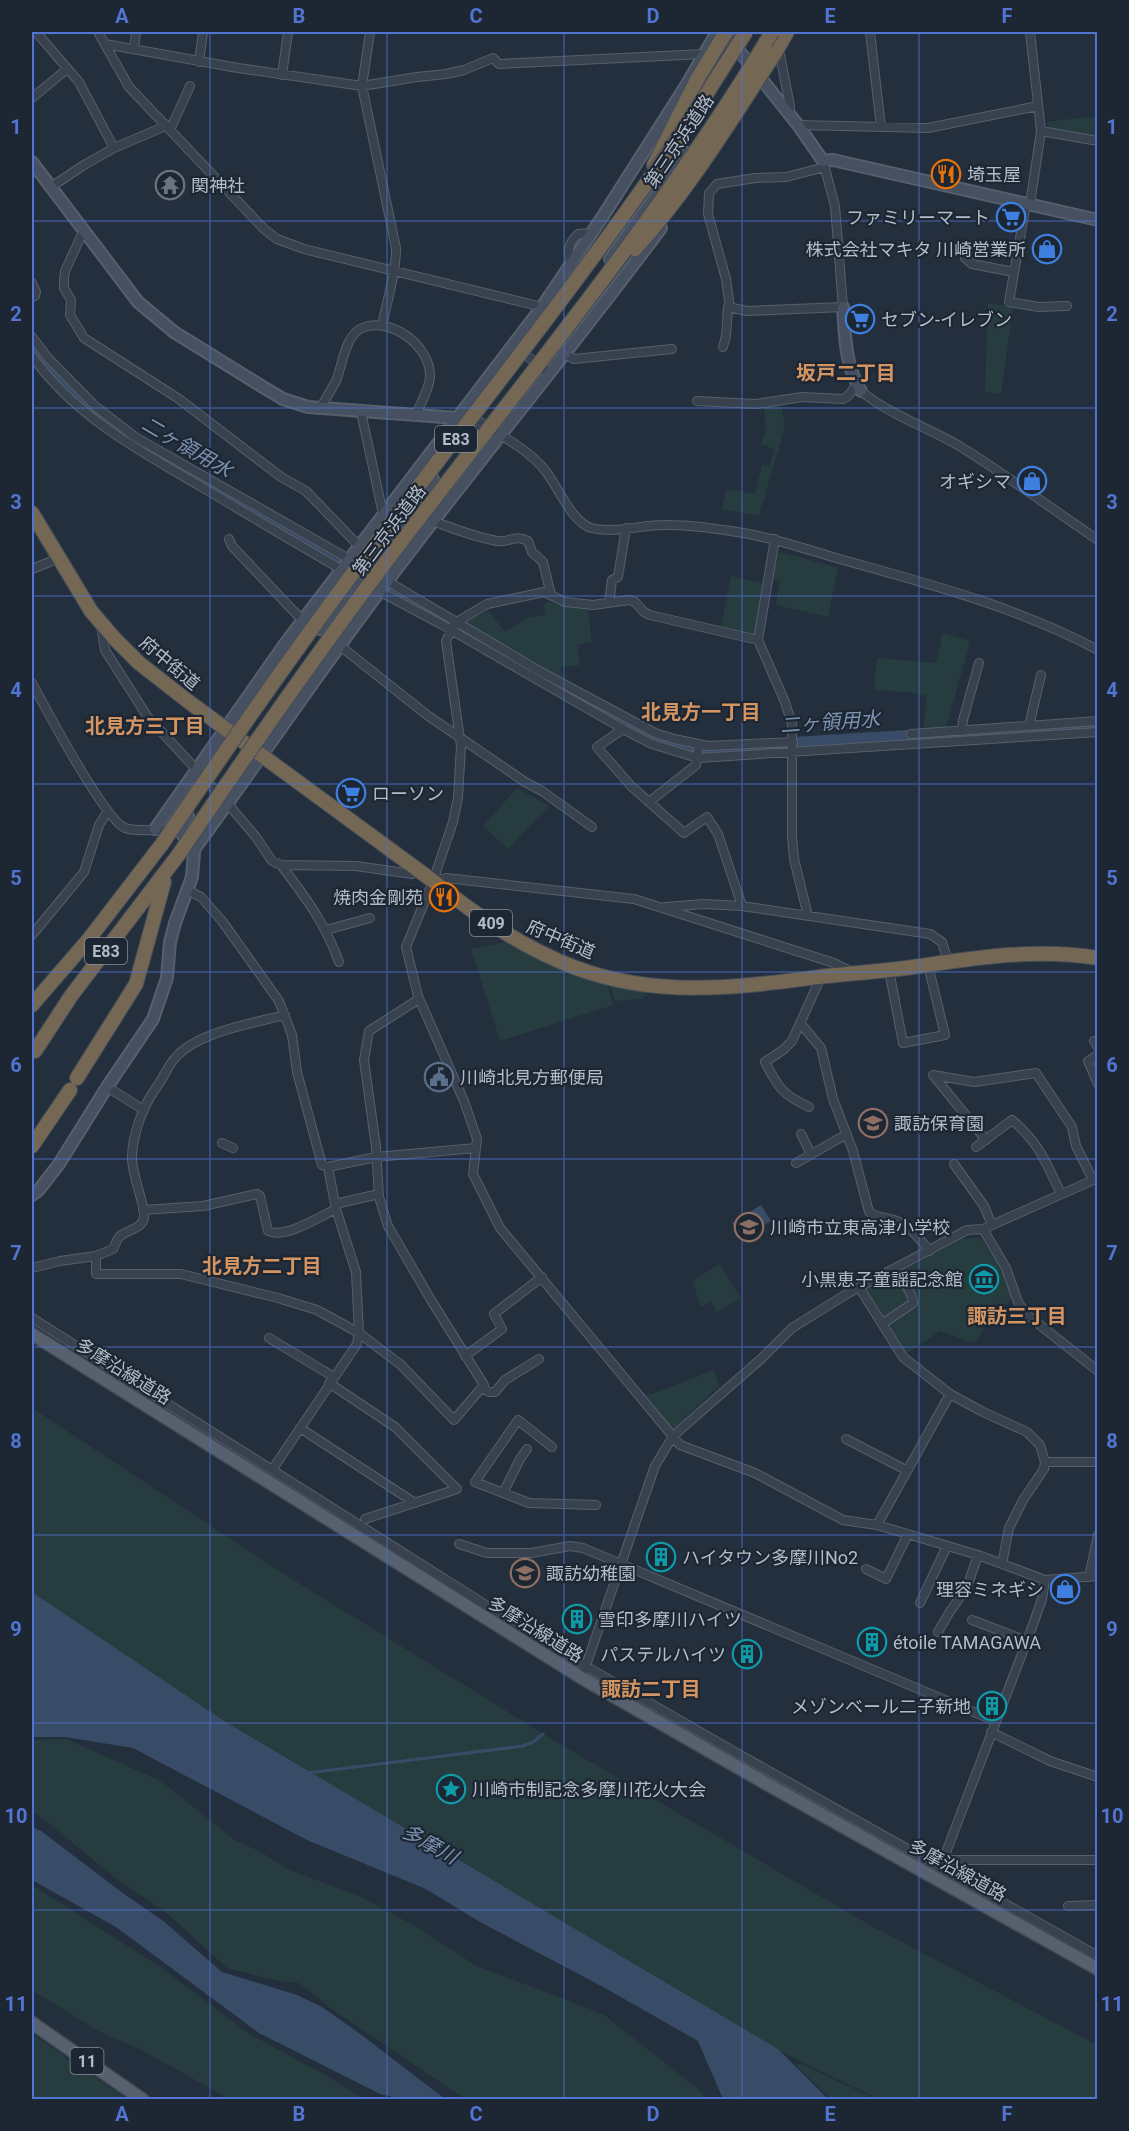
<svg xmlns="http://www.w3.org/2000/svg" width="1129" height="2131" viewBox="0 0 1129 2131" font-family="Roboto,'Noto Sans JP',sans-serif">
<rect width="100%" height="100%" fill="#242f3e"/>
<!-- green -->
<path fill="#263c3f" d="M1097,116V136L1050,129L1046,122Z
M988,303L1013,307L1001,394L985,392Z
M781,404L785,427L759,516L722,509L727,489L755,494L762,464L769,466L775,449L761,444L766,428L764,408Z
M782,552L838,568L828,617L776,605L780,581L773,579L778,554Z
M731,576L763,583L755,636L721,628Z
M548,601L564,607L588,610L592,642L577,645L580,665L561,667L563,680L464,623L488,610L505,632L528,617L545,615L544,605Z
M943,633L970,641L946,729L923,730L927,696L906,692L874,690L877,658L936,663Z
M517,788L549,806L508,849L483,826Z
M505,942L552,965L607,984L613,1005L500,1041L471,949Z
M610,984L642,991L647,996L640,999L615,1001Z
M980,1237L1004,1272L1013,1298L998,1311L974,1343L940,1331L906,1354L867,1289L962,1239Z
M720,1264L741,1298L717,1312L711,1301L701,1307L692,1281Z
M714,1370L719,1386L672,1430L644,1397Z
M32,1408L287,1576L550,1738L866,1923L1097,2045V2099H878L778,2050L225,1723L32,1592Z
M66,1739L161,1781L233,1839L263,1853L287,1869L359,1896L417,1927L475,1965L603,2014L703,2093L704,2099H465L333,2010L299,1983L278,1981L227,1968L169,1915L114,1877L45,1820L32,1812V1740Z
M32,1885L162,1968L251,2035L327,2076L363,2099H229L140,2049L100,2032L32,1990Z
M32,2034L127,2099H32Z
M798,2064H802L875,2099H831L797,2066Z"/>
<!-- water -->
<path fill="#394c67" d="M761,1205L771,1221L742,1238L732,1223Z
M32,1592L224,1721L778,2049L828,2099H723L698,2041L605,1988L480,1922L426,1889L307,1840L133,1748L65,1737H32Z
M32,1827L41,1831L124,1894L162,1920L222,1972L297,1995L322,2007L359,2033L445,2099H402L380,2094L259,2033L116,1927L32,1880Z"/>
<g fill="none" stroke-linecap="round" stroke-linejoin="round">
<!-- stream -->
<path stroke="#394c67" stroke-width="3" d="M307,1773L523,1746L533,1742L543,1734"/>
<!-- river -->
<path stroke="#394c67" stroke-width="16" d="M32,346C55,379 84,406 116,430L340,560
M389,589L518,663
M543,677C587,702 632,734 681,746C698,750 715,749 732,749L1098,726"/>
<!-- street casing -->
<g stroke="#565f6c" stroke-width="10">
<path id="street" d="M36,32L79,82L114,148L161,128L165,124
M98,32L129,87L264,229L277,239L304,249L542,307
M370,32L362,86L396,248C396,274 387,300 382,326
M870,32L881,127
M105,44L238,68L362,86L417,77L446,74L464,70L493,58L499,64L704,54
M134,49L136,32
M780,55L790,106L789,114
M199,62L203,32
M282,75L288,32
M32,98L67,69
M798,125L928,128L1038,106
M170,130L190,86
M1041,131L1098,141
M51,187L84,165L114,148
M1026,203L1009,302L1039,307L1067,306
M1030,204L1041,131L1030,32
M83,232L65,271L64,279V288L71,300L70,315L84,338L179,399L281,477L306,491L359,546
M965,258L972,264L1014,272
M571,264C567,250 568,244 578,234L591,233
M32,283L36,292L35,296L32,297
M730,308L726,279L708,214L709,193L717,184L755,178L786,177L825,167
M32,337L47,357L95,406L135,437L349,559
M723,347L726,336L728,307L747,311L843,307L835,206L823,161
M519,350L549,373
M564,354L574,359L672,349
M32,356C75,416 138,450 200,486C249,515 297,544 346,572
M861,391C891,416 928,427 961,447C1008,476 1052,509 1098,540
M697,401L756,404L802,397L843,399L848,396L857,384
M320,408C326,399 331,390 336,381C342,367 345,335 362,328C391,316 431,346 430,377C429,390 420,405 415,416
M361,412L383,514
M471,416C495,433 526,447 544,469C557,484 571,522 591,528C614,534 645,524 668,525C689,525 711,528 731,531C774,537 813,552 854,563C937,586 1021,609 1098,650
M433,521C454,529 475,537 497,541C510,543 513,534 528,541L532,552L543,562L551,595
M229,539L232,546L302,620
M775,539L758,640L785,702L792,724V836L794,859L808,916
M32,569L57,559
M387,581L541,672L655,733L674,739L708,746L793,742
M377,590L439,623L623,729L652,744L698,758L1098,732
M609,603L612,580L618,577L626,528
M101,626L105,650L147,716L228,804L256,837L272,861L281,865L356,866L412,874L418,870
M758,640L650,615L644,612L635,602L629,600L593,605L565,602L544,592L487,604L455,623L446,641L461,746L458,798L453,822L433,881L406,947L418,996L464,1101L477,1139L473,1174L500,1228L680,1445L755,1473L843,1520L877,1525L978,1555L1045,1580L1098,1576
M339,645L427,715L525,782L542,791L592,827
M32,683C46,709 104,819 125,828C135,832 159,829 171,831
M1029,726L1041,675
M623,729L597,747L631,786L684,833L707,817L718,834L742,906
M962,731L963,720L979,663
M911,734L1098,721
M649,802L696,765L699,744
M281,865C306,898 325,923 339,962
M433,881L446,878L634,899L834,963L850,971
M187,890L201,897L222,921L279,1001L292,1035L297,1072L322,1165L328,1167L336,1209L356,1272L359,1333L357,1344L272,1470
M665,907L704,904L742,906L930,934L942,942L948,961
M326,930L370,918
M32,935L84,872L99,825L108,811
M889,970L903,1043L945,1035L928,965
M801,1024L821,1048L833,1099L853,1151L869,1212C879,1219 891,1217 902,1223C912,1228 921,1242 930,1251
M1094,1041L1098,1047
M1098,1055L1088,1061L1098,1084
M933,1075L974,1082L1036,1073L1072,1127L1076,1146L1093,1180
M933,1075L986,1140
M107,1087L144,1110
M809,1107C781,1094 779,1088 765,1062L783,1050L792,1041L821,977
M801,1134L811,1154
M222,1143L233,1148
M976,1147L1012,1120C1039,1143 1046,1162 1061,1194
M796,1163L847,1134
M954,1164L984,1206L992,1225
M328,1167L376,1157L476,1148
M335,1204L379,1194
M143,1210L203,1206L257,1194L260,1196L268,1231C285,1239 319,1217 336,1209
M983,1229L1006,1268L1018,1302L1026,1314L1098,1371
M96,1256L113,1249C115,1245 117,1240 119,1237C126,1230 142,1229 144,1218C146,1206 131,1174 132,1156C133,1133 143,1106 156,1088C163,1079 168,1065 176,1057C198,1032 254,1023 285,1015
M32,1268L60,1261L96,1256V1274H181L278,1298L317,1310L359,1333L401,1365L454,1420L484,1385L431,1300L388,1226L379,1197L376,1147L364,1060L369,1031L419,999
M859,1287L903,1357L950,1394L983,1412L1027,1432L1040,1445L1045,1462L1044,1469L1023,1500L1009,1528L1002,1564
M32,1318L549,1645L735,1752L1098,1956
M882,1324L913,1303C912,1291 901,1279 893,1269
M269,1338L334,1377
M465,1356L502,1329L494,1314L542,1277
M329,1383L395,1427L457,1489L365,1519
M482,1388L489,1392H495L505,1380L539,1359
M300,1428L415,1503
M846,1439L906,1470
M552,1447L518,1420L475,1482L529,1503L596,1505
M1045,1462H1098
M503,1493L520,1459L527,1449
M877,1525L950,1394
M459,1544L487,1553H531L570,1546L583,1548L995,1721
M866,1569L886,1579L908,1534
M1089,1577L1098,1535
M920,1603L947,1546
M972,1620L1027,1641
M938,1632L949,1613L967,1587L978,1555
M584,1671L655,1466L672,1438L681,1429L762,1358L792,1328L850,1292L967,1230L983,1229L992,1225L1098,1178
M991,1732L1050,1761L1098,1777
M942,1860H1098
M940,1868L1030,1633L1042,1599L1045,1580
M1068,1906L1098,1905"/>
</g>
<!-- secondary casing -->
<g stroke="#565f6c" stroke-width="14">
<path id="secondary" d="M724,32L798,125L823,161L833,160L1098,220
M32,162L138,302L174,332L263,387L283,399L308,407L457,418
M610,259L687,153
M843,307C845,336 845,366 861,391
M320,629L433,479
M188,816C178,830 181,834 190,847
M155,829L287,641L542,307L603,216L687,84L717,32
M195,848C260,760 320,670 386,583C476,463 572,348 661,228
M32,1195L38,1191L59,1164L107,1087L153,1019L167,978L170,942L175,923L192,877L196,829"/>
</g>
<!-- primary casing -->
<g stroke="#414a57" stroke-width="15">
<path id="primary" d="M32,1334L582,1678L767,1784L1098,1969
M32,2023L143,2100"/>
</g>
<!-- highway casing -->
<g stroke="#434c59" stroke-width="16">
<path id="highway" d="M775,53L787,32
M654,165L698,78
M32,513L91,611L114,638L139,663L189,702L433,881C477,916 523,948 576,968C660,999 740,987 827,976C856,973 884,971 913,967C976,958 1033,948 1098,958
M32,1005L89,939L162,844
M35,1051L71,996L179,854
M77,1078L136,984L164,882
M32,1146L70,1090"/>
</g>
<!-- street -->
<use href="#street" stroke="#38414e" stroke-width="8"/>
<!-- secondary -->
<use href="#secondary" stroke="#465061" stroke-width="10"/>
<!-- primary -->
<use href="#primary" stroke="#56606e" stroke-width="12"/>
<!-- highway -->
<use href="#highway" stroke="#746855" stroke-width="14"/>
<!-- highway-bridge casing -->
<g stroke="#434c59" stroke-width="16" stroke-linecap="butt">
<path id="highway-bridge" d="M698,78L726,32
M635,249C689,190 731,120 775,53
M162,844C227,748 293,653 362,561C470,417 583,278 684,129C705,97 725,64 746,32
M179,854C244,758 310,663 379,571C513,393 658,223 772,32"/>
</g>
<!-- highway-bridge -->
<use href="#highway-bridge" stroke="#746855" stroke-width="14"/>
</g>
<!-- grid -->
<path fill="none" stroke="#5274d3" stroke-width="1.5" stroke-opacity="0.55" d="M210,32V2100M387,32V2100M564,32V2100M742,32V2100M919,32V2100M32,221H1098M32,408H1098M32,596H1098M32,784H1098M32,972H1098M32,1159H1098M32,1347H1098M32,1535H1098M32,1723H1098M32,1910H1098"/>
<!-- icons -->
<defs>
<g id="restaurant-ring" transform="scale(1.5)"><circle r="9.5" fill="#1d2633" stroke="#e8710a" stroke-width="1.5"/><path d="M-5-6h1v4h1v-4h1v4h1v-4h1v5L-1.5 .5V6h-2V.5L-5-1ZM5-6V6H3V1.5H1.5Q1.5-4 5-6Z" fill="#e8710a"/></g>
<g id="temple-ring" transform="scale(1.5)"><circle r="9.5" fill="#1d2633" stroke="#6b7280" stroke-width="1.5"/><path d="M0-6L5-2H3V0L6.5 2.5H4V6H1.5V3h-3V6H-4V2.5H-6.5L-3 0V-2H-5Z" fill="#6b7280"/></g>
<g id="supermarket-ring" transform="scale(1.5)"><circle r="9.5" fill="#1d2633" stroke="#3f7fe0" stroke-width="1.5"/><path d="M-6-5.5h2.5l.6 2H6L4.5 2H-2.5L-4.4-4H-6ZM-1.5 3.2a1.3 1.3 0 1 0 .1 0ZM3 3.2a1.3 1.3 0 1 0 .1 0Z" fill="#3f7fe0"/></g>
<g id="shop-ring" transform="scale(1.5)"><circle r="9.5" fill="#1d2633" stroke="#3f7fe0" stroke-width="1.5"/><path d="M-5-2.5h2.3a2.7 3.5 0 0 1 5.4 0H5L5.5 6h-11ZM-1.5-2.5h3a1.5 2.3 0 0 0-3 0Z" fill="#3f7fe0"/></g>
<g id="civic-ring" transform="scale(1.5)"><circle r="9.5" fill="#1d2633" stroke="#5c6f8a" stroke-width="1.5"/><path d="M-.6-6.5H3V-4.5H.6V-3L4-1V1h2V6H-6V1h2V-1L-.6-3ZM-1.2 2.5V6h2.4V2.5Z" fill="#5c6f8a"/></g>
<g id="school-ring" transform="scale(1.5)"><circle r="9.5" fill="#1d2633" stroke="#8d6e63" stroke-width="1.5"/><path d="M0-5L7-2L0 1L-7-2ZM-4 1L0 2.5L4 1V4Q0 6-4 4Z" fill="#8d6e63"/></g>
<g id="museum-ring" transform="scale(1.5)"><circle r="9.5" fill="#1d2633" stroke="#0f9aa8" stroke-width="1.5"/><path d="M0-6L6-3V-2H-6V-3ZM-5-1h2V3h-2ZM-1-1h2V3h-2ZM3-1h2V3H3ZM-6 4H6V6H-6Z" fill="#0f9aa8"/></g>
<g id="building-ring" transform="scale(1.5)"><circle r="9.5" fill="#1d2633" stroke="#0f9aa8" stroke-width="1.5"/><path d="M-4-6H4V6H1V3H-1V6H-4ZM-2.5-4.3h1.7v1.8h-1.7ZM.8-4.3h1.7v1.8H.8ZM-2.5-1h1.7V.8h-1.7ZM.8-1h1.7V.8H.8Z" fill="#0f9aa8"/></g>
<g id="sight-ring" transform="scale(1.5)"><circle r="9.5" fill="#1d2633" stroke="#0f9aa8" stroke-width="1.5"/><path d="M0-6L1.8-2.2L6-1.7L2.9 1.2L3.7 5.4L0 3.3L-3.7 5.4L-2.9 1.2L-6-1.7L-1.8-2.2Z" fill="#0f9aa8"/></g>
</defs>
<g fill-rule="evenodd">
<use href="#restaurant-ring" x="946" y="174"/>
<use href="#temple-ring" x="170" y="185"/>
<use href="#supermarket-ring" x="1011" y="217"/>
<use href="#shop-ring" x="1047" y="249"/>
<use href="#supermarket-ring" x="860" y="319"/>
<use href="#shop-ring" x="1032" y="481"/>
<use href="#supermarket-ring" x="351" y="793"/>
<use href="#restaurant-ring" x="444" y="897"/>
<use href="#civic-ring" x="439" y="1077"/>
<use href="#school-ring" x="873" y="1123"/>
<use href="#school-ring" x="749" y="1227"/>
<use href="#museum-ring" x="984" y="1279"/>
<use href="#building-ring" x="661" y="1557"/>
<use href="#school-ring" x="525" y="1573"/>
<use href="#shop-ring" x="1065" y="1589"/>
<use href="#building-ring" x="577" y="1619"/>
<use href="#building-ring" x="872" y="1642"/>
<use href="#building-ring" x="747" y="1654"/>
<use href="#building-ring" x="992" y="1706"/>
<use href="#sight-ring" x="451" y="1789"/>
</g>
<g text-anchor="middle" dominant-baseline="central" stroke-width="4.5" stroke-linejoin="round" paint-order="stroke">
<!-- shield labels -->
<g fill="#1d2633" stroke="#878f9c" stroke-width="1.5">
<rect x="435" y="426" width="42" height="26" rx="4.5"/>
<rect x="470" y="910" width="42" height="26" rx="4.5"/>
<rect x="85" y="938" width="42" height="26" rx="4.5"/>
<rect x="70.5" y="2048" width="33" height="26" rx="4.5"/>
</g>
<g font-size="16" font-weight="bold" fill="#b4bcc9">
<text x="456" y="439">E83</text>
<text x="491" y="923">409</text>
<text x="106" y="951">E83</text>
<text x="87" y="2061">11</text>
</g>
<!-- street labels -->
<g font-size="18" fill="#b4bcc9" stroke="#1d2633">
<text transform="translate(679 141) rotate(-56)">第三京浜道路</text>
<text transform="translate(389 530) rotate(-53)">第三京浜道路</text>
<text transform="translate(170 663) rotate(40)">府中街道</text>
<text transform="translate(561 939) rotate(23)">府中街道</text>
<text transform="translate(124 1371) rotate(32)">多摩沿線道路</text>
<text transform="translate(536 1629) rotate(32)">多摩沿線道路</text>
<text transform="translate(958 1870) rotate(29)">多摩沿線道路</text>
</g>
<!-- poi labels -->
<g font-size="18" fill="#b4bcc9" stroke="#1d2633" text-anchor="start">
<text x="967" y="174">埼玉屋</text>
<text x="191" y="185">関神社</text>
<text x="990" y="217" text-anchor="end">ファミリーマート</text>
<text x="1026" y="249" text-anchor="end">株式会社マキタ 川崎営業所</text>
<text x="881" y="319">セブン-イレブン</text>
<text x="1011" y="481" text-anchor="end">オギシマ</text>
<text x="372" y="793">ローソン</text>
<text x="423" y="897" text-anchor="end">焼肉金剛苑</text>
<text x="460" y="1077">川崎北見方郵便局</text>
<text x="894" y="1123">諏訪保育園</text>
<text x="770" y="1227">川崎市立東高津小学校</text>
<text x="963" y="1279" text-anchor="end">小黒恵子童謡記念館</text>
<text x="682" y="1557">ハイタウン多摩川No2</text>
<text x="546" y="1573">諏訪幼稚園</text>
<text x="1044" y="1589" text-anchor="end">理容ミネギシ</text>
<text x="598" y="1619">雪印多摩川ハイツ</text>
<text x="893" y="1642">étoile TAMAGAWA</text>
<text x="726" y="1654" text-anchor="end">パステルハイツ</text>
<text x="971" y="1706" text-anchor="end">メゾンベール二子新地</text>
<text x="472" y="1789">川崎市制記念多摩川花火大会</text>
</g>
<!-- neighbourhood labels -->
<g font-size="20" font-weight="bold" fill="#d59563" stroke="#1d2633">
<text x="846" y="373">坂戸二丁目</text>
<text x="701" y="712">北見方一丁目</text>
<text x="145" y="726">北見方三丁目</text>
<text x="262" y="1266">北見方二丁目</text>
<text x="1017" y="1316">諏訪三丁目</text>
<text x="651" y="1689">諏訪二丁目</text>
</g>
<!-- water labels -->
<g font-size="20" font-style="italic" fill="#7c92b1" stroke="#1d2633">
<text transform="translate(187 447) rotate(30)">二ヶ領用水</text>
<text transform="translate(830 722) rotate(-4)">二ヶ領用水</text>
<text transform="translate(430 1844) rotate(29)">多摩川</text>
</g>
</g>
<!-- border -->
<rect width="1129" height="2131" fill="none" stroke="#1d2633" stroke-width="66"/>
<rect x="33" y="33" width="1063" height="2065" fill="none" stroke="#5274d3" stroke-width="2"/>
<g font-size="20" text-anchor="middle" font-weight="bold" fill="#5274d3">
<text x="122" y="23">A</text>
<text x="299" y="23">B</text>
<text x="476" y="23">C</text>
<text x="653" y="23">D</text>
<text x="830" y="23">E</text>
<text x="1007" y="23">F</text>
<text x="16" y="134">1</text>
<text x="1112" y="134">1</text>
<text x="16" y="321">2</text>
<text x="1112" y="321">2</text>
<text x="16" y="509">3</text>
<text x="1112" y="509">3</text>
<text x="16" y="697">4</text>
<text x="1112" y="697">4</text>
<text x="16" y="885">5</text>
<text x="1112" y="885">5</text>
<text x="16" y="1072">6</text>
<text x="1112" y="1072">6</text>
<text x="16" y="1260">7</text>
<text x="1112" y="1260">7</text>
<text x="16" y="1448">8</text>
<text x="1112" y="1448">8</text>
<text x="16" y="1636">9</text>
<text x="1112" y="1636">9</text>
<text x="16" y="1823">10</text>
<text x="1112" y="1823">10</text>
<text x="16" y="2011">11</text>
<text x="1112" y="2011">11</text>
<text x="122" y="2121">A</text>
<text x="299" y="2121">B</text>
<text x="476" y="2121">C</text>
<text x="653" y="2121">D</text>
<text x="830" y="2121">E</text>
<text x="1007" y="2121">F</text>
</g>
</svg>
